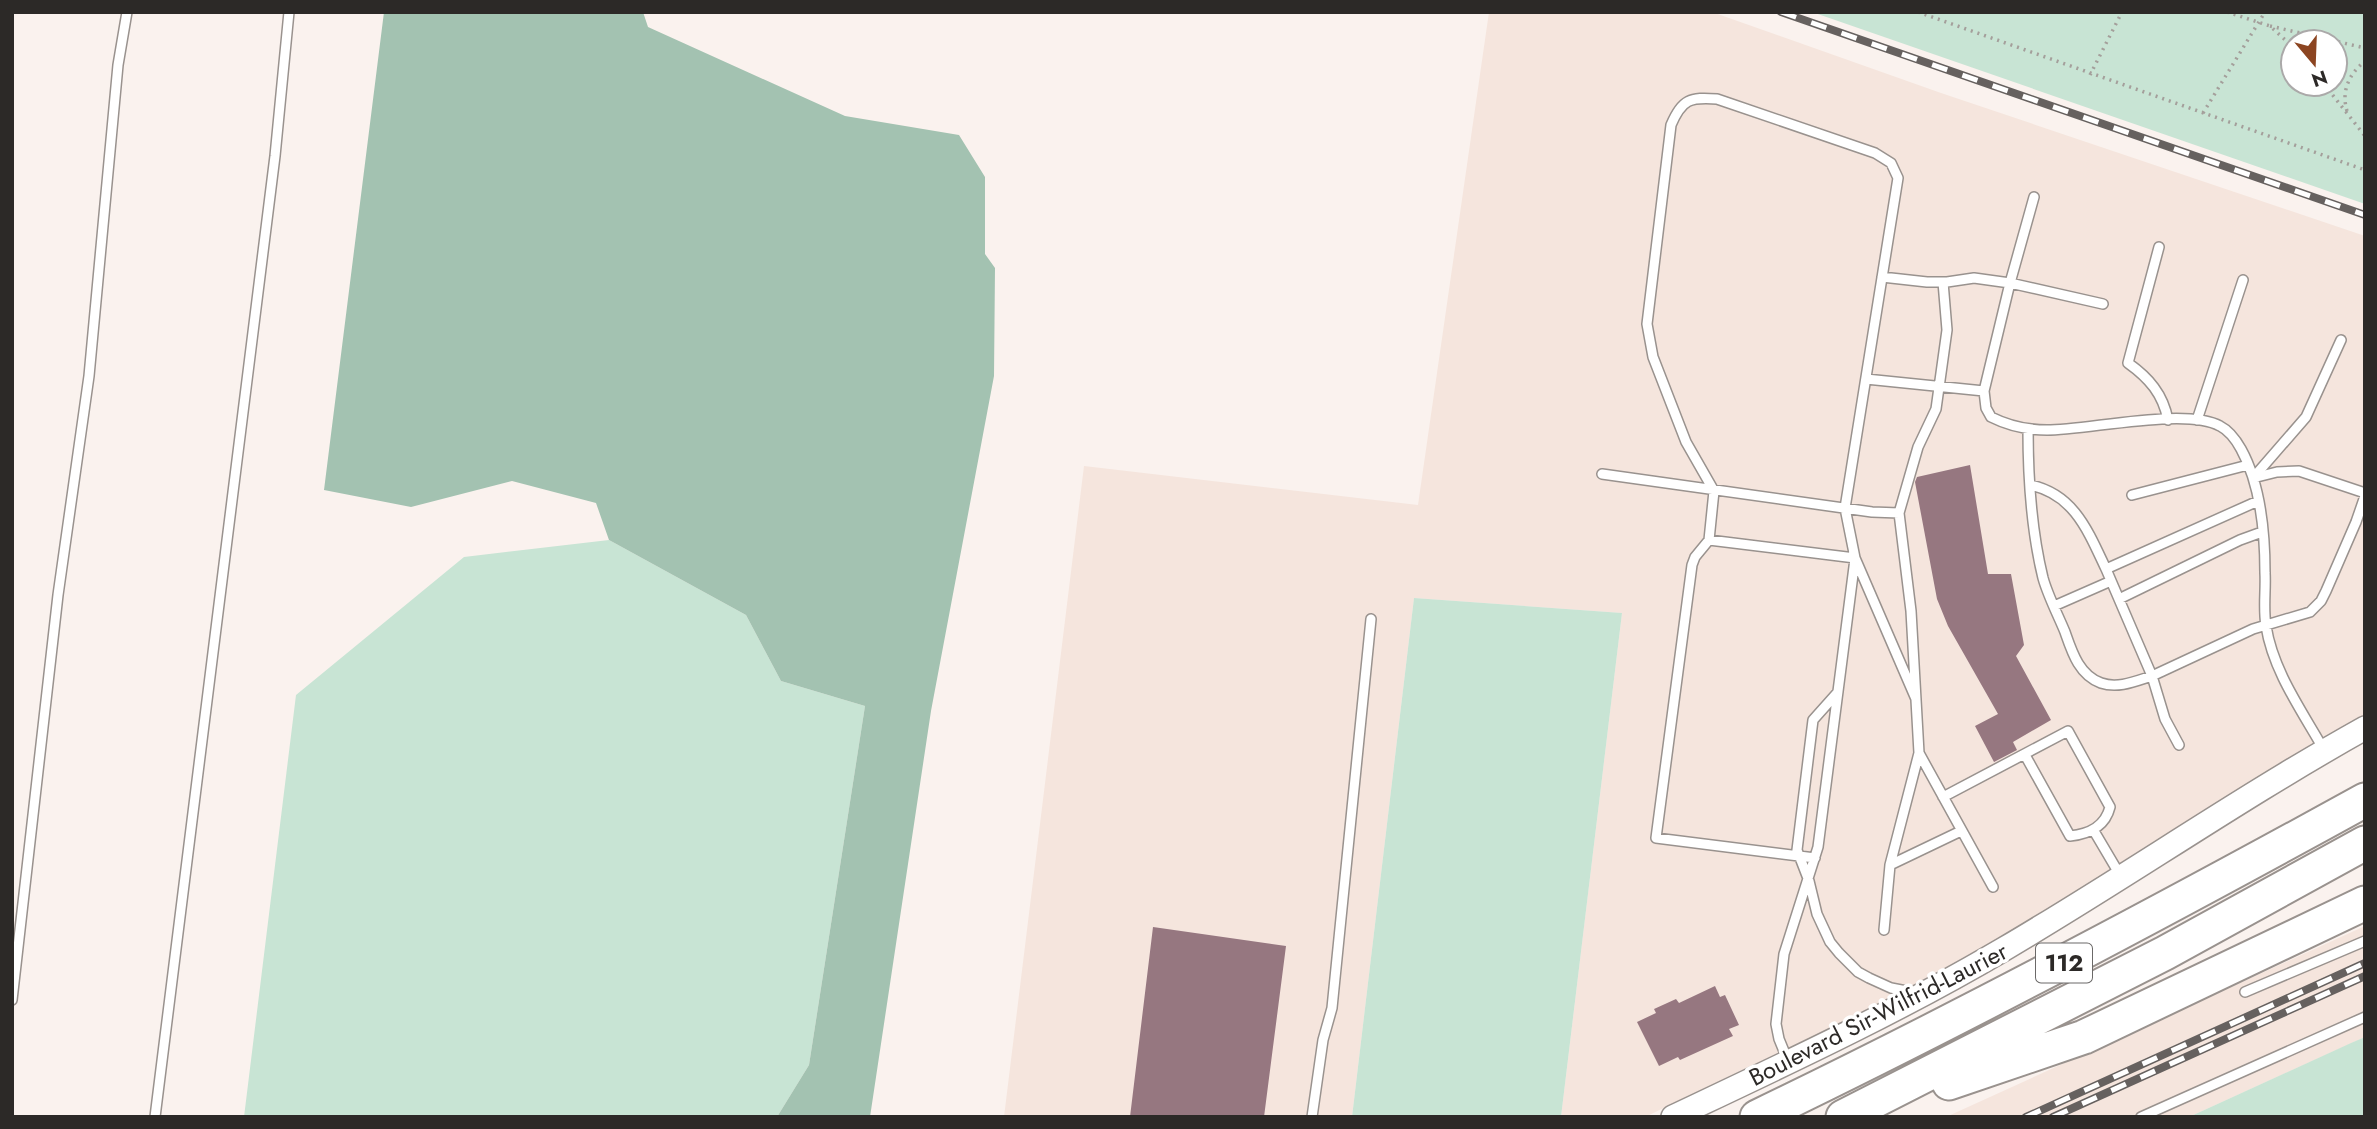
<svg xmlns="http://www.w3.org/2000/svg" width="2377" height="1129" viewBox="0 0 2377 1129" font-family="Jost,sans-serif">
<rect width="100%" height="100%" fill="#faf2ee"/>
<!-- built -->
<path fill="#f5e5dd" d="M1489,12H1712L1941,93L2365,236V715L2261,776L1990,944L1861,1013L1645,1117H1561L1622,613L1414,598L1352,1117H1004L1084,466L1418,505Z
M2365,926V1037L2189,1117H1946Z"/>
<!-- green -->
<path fill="#c8e4d4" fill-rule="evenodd" d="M1812,12H2365V204ZM2293,42H2335V84H2293Z
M609,540L746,615L781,681L865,706L809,1065L777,1117H244L296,695L464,557Z
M1414,598L1622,613L1561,1117H1352Z
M2365,1037V1117H2189L2351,1043Z"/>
<!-- forest -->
<path fill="#a3c2b1" d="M384,12H643L648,27L845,116L959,135L985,177V254L995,268L994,376L931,711L870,1117H777L809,1065L865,706L781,681L746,615L609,540L596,503L512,481L411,507L324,490Z"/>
<!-- building -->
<path fill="#967780" d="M1970,465L1988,574H2011L2024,645L2016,656L2051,720L2013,742L2017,750L1994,762L1975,726L1998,714L1948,626L1937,599L1915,482L1917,477Z
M1153,927L1286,946L1264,1117H1130Z
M1715,986L1720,997L1725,995L1739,1025L1729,1029L1733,1036L1680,1060L1678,1057L1659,1066L1637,1022L1656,1013L1654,1009L1676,999L1679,1003Z"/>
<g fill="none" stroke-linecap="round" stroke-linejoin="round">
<!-- service casing -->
<g stroke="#99928e" stroke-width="12">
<path id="service" d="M2034,197L2010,283L2103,304
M2159,247L2128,363C2149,378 2163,394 2168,420
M1866,379L1984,391L2010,283L1974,278L1947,282H1927L1882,277
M1984,391L1986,408L1991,417C2009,426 2027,430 2047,430C2088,430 2186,407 2220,426C2230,431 2236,440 2241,449C2261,485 2265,533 2265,573C2266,590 2263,608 2266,626C2273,671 2302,711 2324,750
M2197,420L2243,280
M2028,429C2028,479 2031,529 2043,578C2048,596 2058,615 2065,632C2072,652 2079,675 2101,683C2118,689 2136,681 2152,676L2165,719L2179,745
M1602,474L1872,512L1899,513L1911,611L1919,753L1993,887
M2253,478L2306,417L2341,340
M2253,478L2277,472L2299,471L2365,493
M2030,485C2074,494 2088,531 2106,569
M2132,495L2248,465
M2258,501L2106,569L2152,676L2253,629L2310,612L2321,601L2326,591L2356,522L2365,496
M1899,513L1918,447L1936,409L1947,330L1943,282
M1709,540L1714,491L1686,442L1653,357L1647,324L1671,125C1682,99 1690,97 1717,99L1875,153L1891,163L1898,178L1845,508L1855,558L1916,699
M2119,599L2240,540L2262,532
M2054,606L2111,581
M1838,692L1813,720L1797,850L1809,881L1817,914L1830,942L1839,953L1858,972L1869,978L1891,988L1917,993
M1919,753L1890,865L1961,831
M1943,797L2068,731L2110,807C2105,827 2089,834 2070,836L2025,755
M2094,831L2120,875
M1815,858L1656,838L1692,565L1695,557L1709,540L1855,558
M1884,930L1890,865
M2245,992L2365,941
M12,1000L58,595L89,376L118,65L127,12
M1788,1061L1779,1039L1776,1024L1784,954L1818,847L1855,559
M155,1117L275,156L289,12
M1312,1117L1323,1040L1332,1008L1371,619
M2141,1117L2365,1017"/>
</g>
<!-- tertiary casing -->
<g stroke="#99928e" stroke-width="26">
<path id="tertiary" d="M1673,1117C1785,1064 1897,1012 2004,949C2125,878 2241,797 2365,728"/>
</g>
<!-- motorway casing -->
<g stroke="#99928e" stroke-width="37">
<path id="motorway" d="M1949,1083L2084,1037L2365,903
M1757,1117C1963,1018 2165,910 2365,800
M1843,1117L2165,953L2365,843"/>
</g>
<!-- path -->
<path stroke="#a49f9b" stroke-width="3.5" stroke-dasharray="2 5" stroke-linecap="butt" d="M1918,12L2365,170
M2227,12L2270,26L2293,47
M2270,26L2365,48
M2090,75L2122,12
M2324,84L2365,136
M2347,111C2341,91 2349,74 2365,61
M2203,113L2265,12"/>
<!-- service -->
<use href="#service" stroke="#fff" stroke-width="9"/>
<!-- tertiary -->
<use href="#tertiary" stroke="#fff" stroke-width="23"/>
<!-- motorway -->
<use href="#motorway" stroke="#fff" stroke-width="33"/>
<!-- rail casing -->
<g stroke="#66615f" stroke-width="8">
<path id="rail" d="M1781,12L2365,215
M2026,1117L2365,963
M2053,1117L2365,976"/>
</g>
<!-- rail -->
<use href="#rail" stroke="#fff" stroke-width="5" stroke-dasharray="16" stroke-linecap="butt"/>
</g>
<g text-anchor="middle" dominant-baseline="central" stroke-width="7" stroke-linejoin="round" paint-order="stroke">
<!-- shield labels -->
<rect fill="#fff" stroke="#6b6968" stroke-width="2" x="2036" y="943.5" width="56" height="39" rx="5"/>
<g font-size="23" font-weight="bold" fill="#2c2927">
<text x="2064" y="963">112</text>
</g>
<!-- street labels -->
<g font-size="24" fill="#2c2927" stroke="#fff">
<text transform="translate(1878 1014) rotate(-27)">Boulevard Sir-Wilfrid-Laurier</text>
</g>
</g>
<!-- border -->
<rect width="2377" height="1129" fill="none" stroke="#2c2927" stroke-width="28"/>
<!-- north arrow -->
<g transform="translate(2314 63) rotate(161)"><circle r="33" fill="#ffffff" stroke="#aba9a9" stroke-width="2"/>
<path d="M0-5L12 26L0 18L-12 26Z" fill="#8c4521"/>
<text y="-10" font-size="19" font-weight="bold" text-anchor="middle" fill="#2c2927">N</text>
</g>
</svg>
